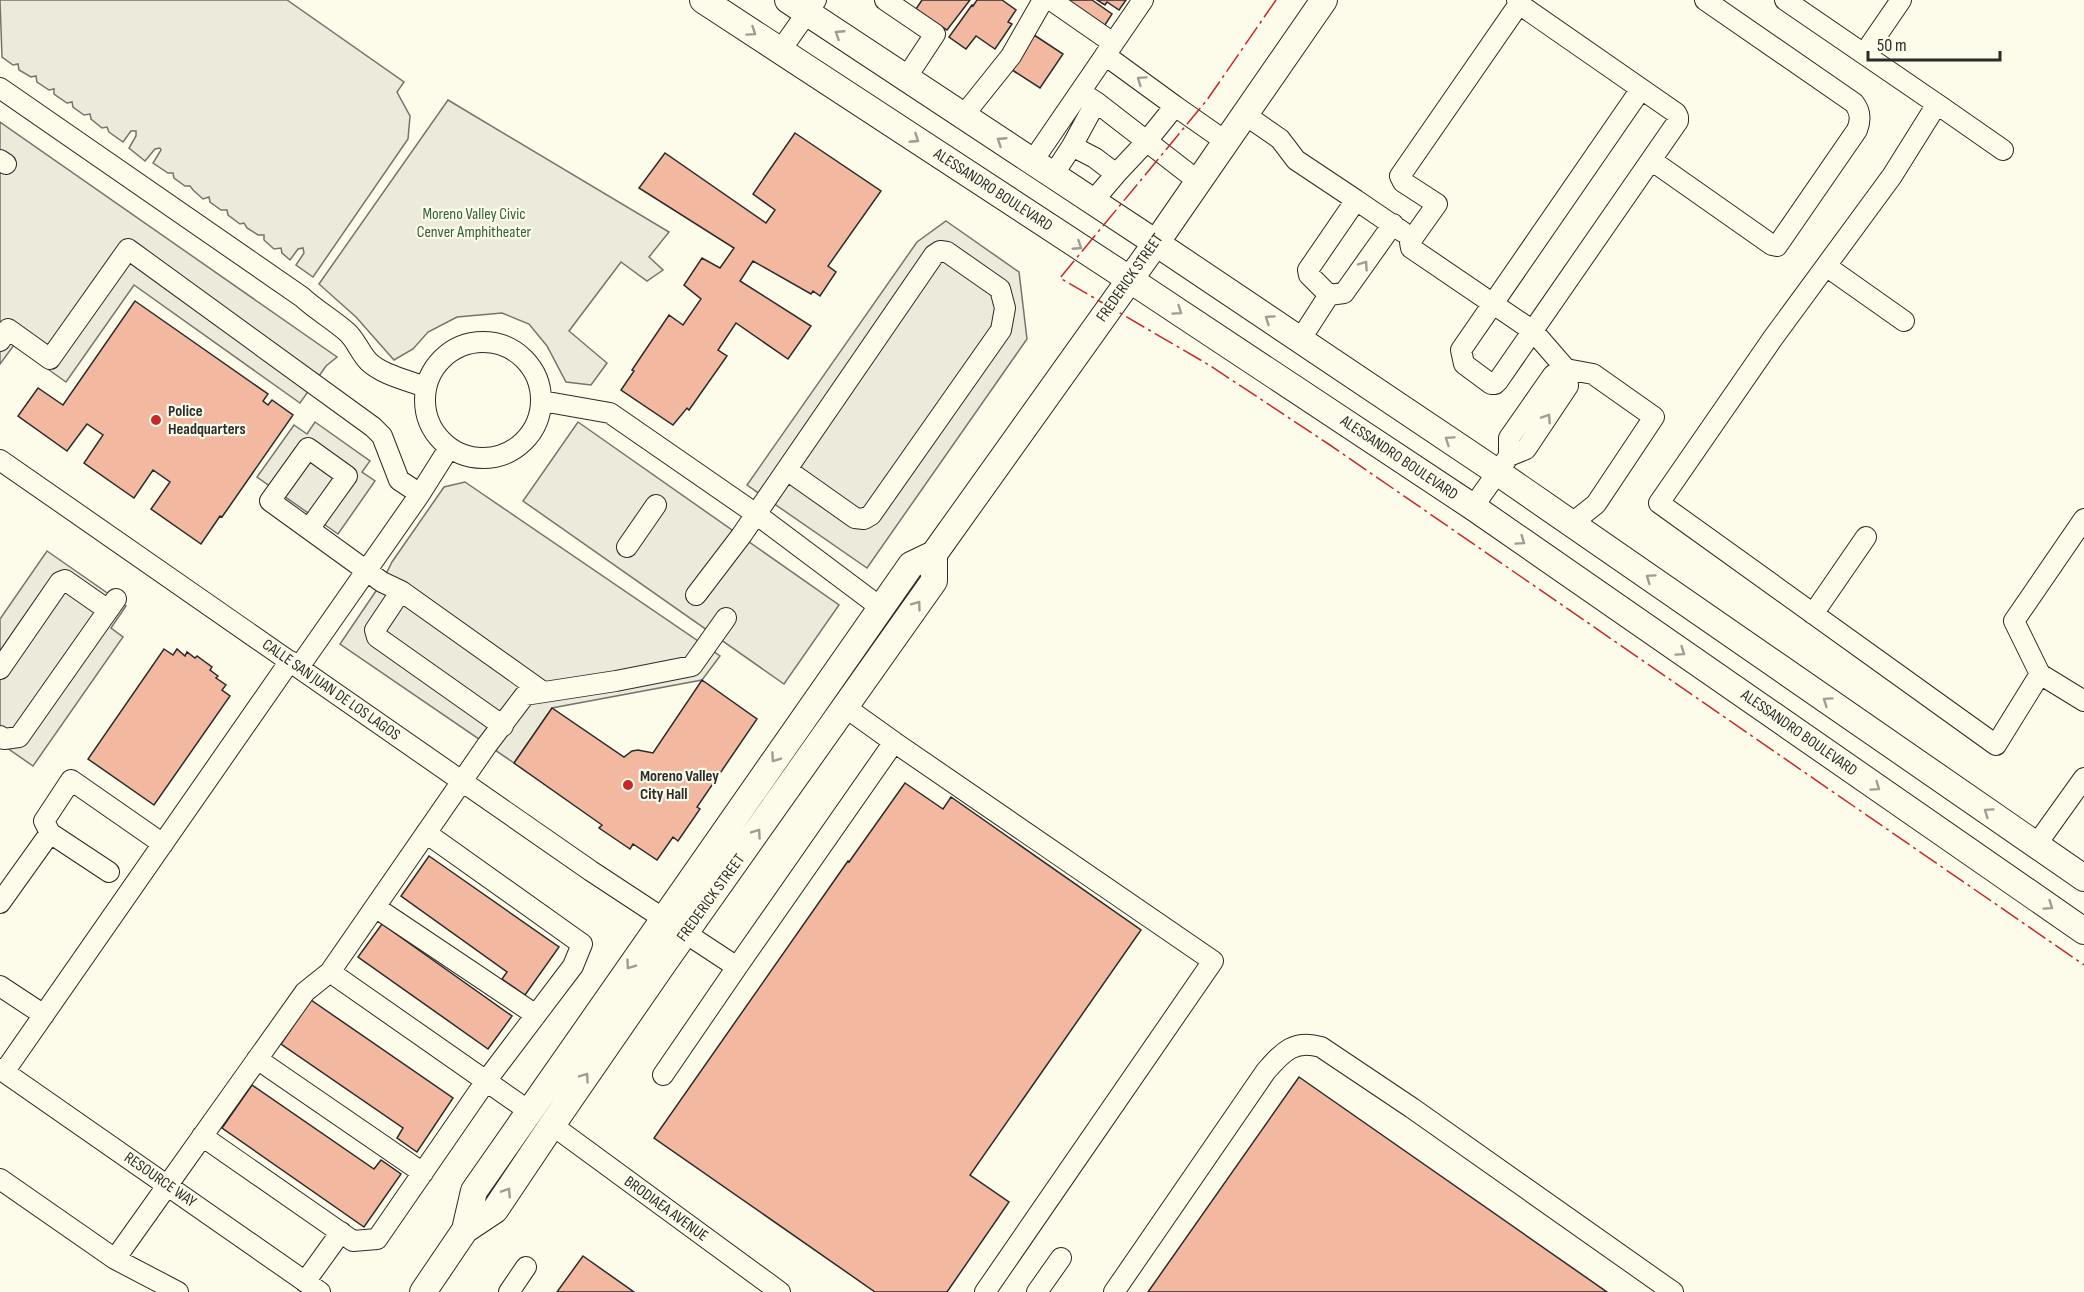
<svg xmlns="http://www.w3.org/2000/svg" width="2084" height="1292" viewBox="0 0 2084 1292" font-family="'Sofia Sans Condensed',sans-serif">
<rect width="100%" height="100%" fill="#fdfbea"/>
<!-- green -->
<path fill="#ecebdb" stroke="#74746e" stroke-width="1.5" d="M448,100L669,232L649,257L663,270L647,281L621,262L569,331L607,363L591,385L566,382L547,346L529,324L502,313L457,317L428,332L413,349L394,360L356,317L319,284Z"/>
<!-- parking -->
<path fill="#eceadb" stroke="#74746e" stroke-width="1.5" d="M0,0H287L404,82L397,92L410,116L408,139L313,277L296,265L304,253L303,248L298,249L290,260L282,253L281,248L274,249L264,240V235H258L247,228L244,223L240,224L228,215L227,210H221L210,202L209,197L203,199L193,190L190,186H185L174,178L173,173H168L153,163L161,150L160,148L155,149L145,161L129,148L136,136V131H131L123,142L109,132L107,127L102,128L91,119L90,114L84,115L73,107L72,102L67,103L54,94V89L49,90L37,82L36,76L31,77L19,70L18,64L13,65L2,57Z
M0,122L337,357L326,366L300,403L134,285L66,382L14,345L0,364Z
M946,221L1019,272L1027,339L867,568L747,485L917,242Z
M315,422L370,461L362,472L375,481L338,534L257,477L294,425L307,434Z
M578,422L839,605L784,684L523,501Z
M465,482L720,656L702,680L552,708L514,763L340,644L382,582L392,562L444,487Z
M47,551L126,606L111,628L123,637L33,766L0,743V619Z"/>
<!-- building -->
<path fill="#f2b8a0" stroke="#2b2b2b" stroke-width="1.5" d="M922,0H970L947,30L916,9Z
M977,0H1002L1016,10L1008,22L1012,24L995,49L976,36L966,49L949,37L972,5L973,6Z
M1063,0H1092L1112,14L1103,28Z
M1097,0H1126L1119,10L1107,2L1105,5Z
M1028,31L1063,54L1040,88L1006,66Z
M795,133L881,191L828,266L836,272L820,296L813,291L811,294L753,261L740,281L811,326L788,359L736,323L718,350L727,356L689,410L687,408L673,425L621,390L634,371L632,370L669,315L683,325L701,299L684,285L702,258L720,268L734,248L639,188L665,153L766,223L775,210L753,194Z
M135,301L268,394L263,401L268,405L272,400L293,415L222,517L220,516L201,544L151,509L170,482L153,470L134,498L84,463L103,435L87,424L67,451L18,416L38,388L63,405Z
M164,649L173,655L177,649L185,656L187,652L195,658L197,656L212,667L210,670L218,676L216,678L226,685L222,690L230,696L154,805L88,759Z
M702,680L757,719L697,807L700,809L678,841L673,837L657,860L633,844L630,849L599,828L602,825L514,763L552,708L624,757L632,751L638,750L653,753Z
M905,783L943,809L951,797L1141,930L970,1175L1009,1202L947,1292H875L654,1138L848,861L849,862Z
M429,856L559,947L525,995L502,979L507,972L401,896Z
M382,924L512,1016L488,1049L358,957Z
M311,1000L453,1098L417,1152L397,1138L403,1128L281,1044Z
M1299,1077L1607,1292H1148Z
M252,1085L374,1169L381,1160L401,1174L364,1227L222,1128Z
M583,1256L634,1292H557Z"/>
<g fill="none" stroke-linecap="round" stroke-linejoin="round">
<!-- minor casing -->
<g stroke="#2b2b2b" stroke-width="22">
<path id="minor" d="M885,0L935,34L906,78
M1051,0L1113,43
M1517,0L1519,4L1676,113L1678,117V121L1498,381L1495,384H1491L1464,364L1461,350L1641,89
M1785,0L1937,104L1892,176L1773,338L1659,503L1996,745L2040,674L2084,701
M1519,4L1400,176L1403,182L1437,204L1410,242L1411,248L1533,331L1566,369L1593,374L1654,417L1596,504L1571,524
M780,51L816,0
M1864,54L1901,0
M1105,55L1175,106
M0,88L302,297C316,310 332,319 347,332C356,340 360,353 369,362C383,375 407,380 425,387
M1096,102L1198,181
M1937,104L2003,150
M1244,114L1280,139L1296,160L1356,200L1308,270L1309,275L1329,295L1300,340
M963,116L1011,56L1043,0
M1072,146L1096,102L1085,95
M0,160L6,164
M1651,160L1772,245L1777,246L1857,130C1861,120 1861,112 1854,103L1705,0
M1032,162L1143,0
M1116,174L1146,142L1175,106L1225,141
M1053,175L1072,146L1095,158L1116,174L1093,201
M1356,200L1403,232
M1826,266L1904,321
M1329,295L1344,293L1393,224
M0,341L8,329L50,359L128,249L373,427L382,436L399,480L420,494
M425 400a58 58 0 1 1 116 0a58 58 0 1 1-116 0Z
M542,401L610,413L756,514L880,607
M1509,456V438L1553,375L1566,369
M0,460L591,871L737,967L894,742L1213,961L985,1292
M1473,507L1509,456L1526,449L1568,386L1566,369
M309,529L347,476L308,448L270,501L382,582L401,591L375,630L377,637L503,726
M627,547L656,505
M401,591L543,692
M696,595L741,536L934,255L940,251L947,252L1000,289L1005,308L1001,330L871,515L864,519L855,518L787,470
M1813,614L1866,537
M299,667L420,494L449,448
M0,669L60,582L65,580L108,610
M2040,674L2014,621L2084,519
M845,707L894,742
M0,736L4,739L19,737L116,599
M50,833L109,872
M2036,845L2084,778
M0,903L50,833L44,821L71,780L163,844
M375,907L536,1015
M330,972L529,1111
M0,986L44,1015
M257,1059L423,1173
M0,1069L320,1292
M4,1072L290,661
M663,1075L737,967
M552,1125L780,1292
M202,1136L353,1241L377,1239L486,1081L573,966L582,944L426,833
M0,1179L115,1259
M305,1282L341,1232
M178,1292L115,1259L305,992L330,972L487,745L525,695L616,681L692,666L726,618
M509,1292L526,1267
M1037,1292L1061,1258
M1114,1292L1266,1071C1283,1052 1294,1039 1321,1047L1412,1108L1673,1292"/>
</g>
<!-- major casing -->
<g stroke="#2b2b2b" stroke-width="28">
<path id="major" d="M703,0L1129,279L1473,507L2084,931
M788,0L1156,243L1497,472L2084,878
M465,1230L495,1210L552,1125L663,964L934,581V554
M423,1292L465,1230L474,1191L911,565L934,554L1156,243L1324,0"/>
</g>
<!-- minor -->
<use href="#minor" stroke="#fdfbea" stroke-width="20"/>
<!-- major -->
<use href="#major" stroke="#fdfbea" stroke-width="26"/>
<!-- power -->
<path stroke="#c62828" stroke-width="1.5" stroke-dasharray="21 4.5 3 4.5" stroke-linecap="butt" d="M1276,0L1207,100L1060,278L1209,365L1330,445L2084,965"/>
</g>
<!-- one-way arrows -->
<defs><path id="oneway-chevron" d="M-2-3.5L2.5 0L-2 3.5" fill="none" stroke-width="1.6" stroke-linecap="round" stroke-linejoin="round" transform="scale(1.5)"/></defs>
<g stroke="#9e9d94">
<use href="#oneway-chevron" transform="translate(752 32) rotate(34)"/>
<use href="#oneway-chevron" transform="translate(839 34) rotate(-147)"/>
<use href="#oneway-chevron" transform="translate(1141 80) rotate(-145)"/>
<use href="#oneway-chevron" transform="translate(915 139) rotate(33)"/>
<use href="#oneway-chevron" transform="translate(1001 141) rotate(-147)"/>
<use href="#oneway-chevron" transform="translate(1078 246) rotate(33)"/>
<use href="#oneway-chevron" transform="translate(1364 265) rotate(-55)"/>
<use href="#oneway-chevron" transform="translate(1178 311) rotate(34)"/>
<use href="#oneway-chevron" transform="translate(1269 319) rotate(-146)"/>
<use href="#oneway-chevron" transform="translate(1547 418) rotate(-57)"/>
<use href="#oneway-chevron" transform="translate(1449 440) rotate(-146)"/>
<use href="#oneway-chevron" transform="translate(1521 541) rotate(35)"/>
<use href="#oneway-chevron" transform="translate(1650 578) rotate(-145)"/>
<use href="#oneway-chevron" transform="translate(917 605) rotate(-54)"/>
<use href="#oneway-chevron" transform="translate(1681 652) rotate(35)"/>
<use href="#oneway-chevron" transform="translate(1827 701) rotate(-145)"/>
<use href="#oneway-chevron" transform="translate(775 758) rotate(125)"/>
<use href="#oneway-chevron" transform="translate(1876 787) rotate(35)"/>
<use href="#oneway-chevron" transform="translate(1988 812) rotate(-145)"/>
<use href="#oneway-chevron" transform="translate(757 833) rotate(-55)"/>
<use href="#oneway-chevron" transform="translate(2049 906) rotate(35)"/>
<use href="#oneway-chevron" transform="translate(630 965) rotate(125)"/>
<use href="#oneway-chevron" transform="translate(585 1077) rotate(-55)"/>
<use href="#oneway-chevron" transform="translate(507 1192) rotate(-57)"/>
</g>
<!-- markers -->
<g fill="#c62828" stroke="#fdfbea" stroke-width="2">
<circle cx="156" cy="420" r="6"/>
<circle cx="628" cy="785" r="6"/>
</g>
<g text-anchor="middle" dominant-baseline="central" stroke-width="4.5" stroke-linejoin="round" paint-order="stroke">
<!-- street labels -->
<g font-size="16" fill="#2b2b2b" stroke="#fdfbea">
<text transform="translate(993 190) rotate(33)">ALESSANDRO BOULEVARD</text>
<text transform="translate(1130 278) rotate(-55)">FREDERICK STREET</text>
<text transform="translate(1399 458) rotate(34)">ALESSANDRO BOULEVARD</text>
<text transform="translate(331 690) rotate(35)">CALLE SAN JUAN DE LOS LAGOS</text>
<text transform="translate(1799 733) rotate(35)">ALESSANDRO BOULEVARD</text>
<text transform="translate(711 898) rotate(-54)">FREDERICK STREET</text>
<text transform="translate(160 1180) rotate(35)">RESOURCE WAY</text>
<text transform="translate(666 1209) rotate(36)">BRODIAEA AVENUE</text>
</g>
<!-- park labels -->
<g font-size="16" fill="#34623c" stroke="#fdfbea">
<text x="474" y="214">Moreno Valley Civic<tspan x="474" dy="18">Cenver Amphitheater</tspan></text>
</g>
<!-- poi labels -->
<g font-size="16" font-weight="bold" fill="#2b2b2b" stroke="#fdfbea" text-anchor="start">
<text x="168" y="411">Police<tspan x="168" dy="18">Headquarters</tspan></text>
<text x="640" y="776">Moreno Valley<tspan x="640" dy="18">City Hall</tspan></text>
</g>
</g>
<!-- scale -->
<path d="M1868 51v9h132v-9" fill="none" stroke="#2b2b2b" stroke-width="3"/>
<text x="1877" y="51" font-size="18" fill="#2b2b2b" stroke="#fdfbea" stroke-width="4.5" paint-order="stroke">50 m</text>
</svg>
